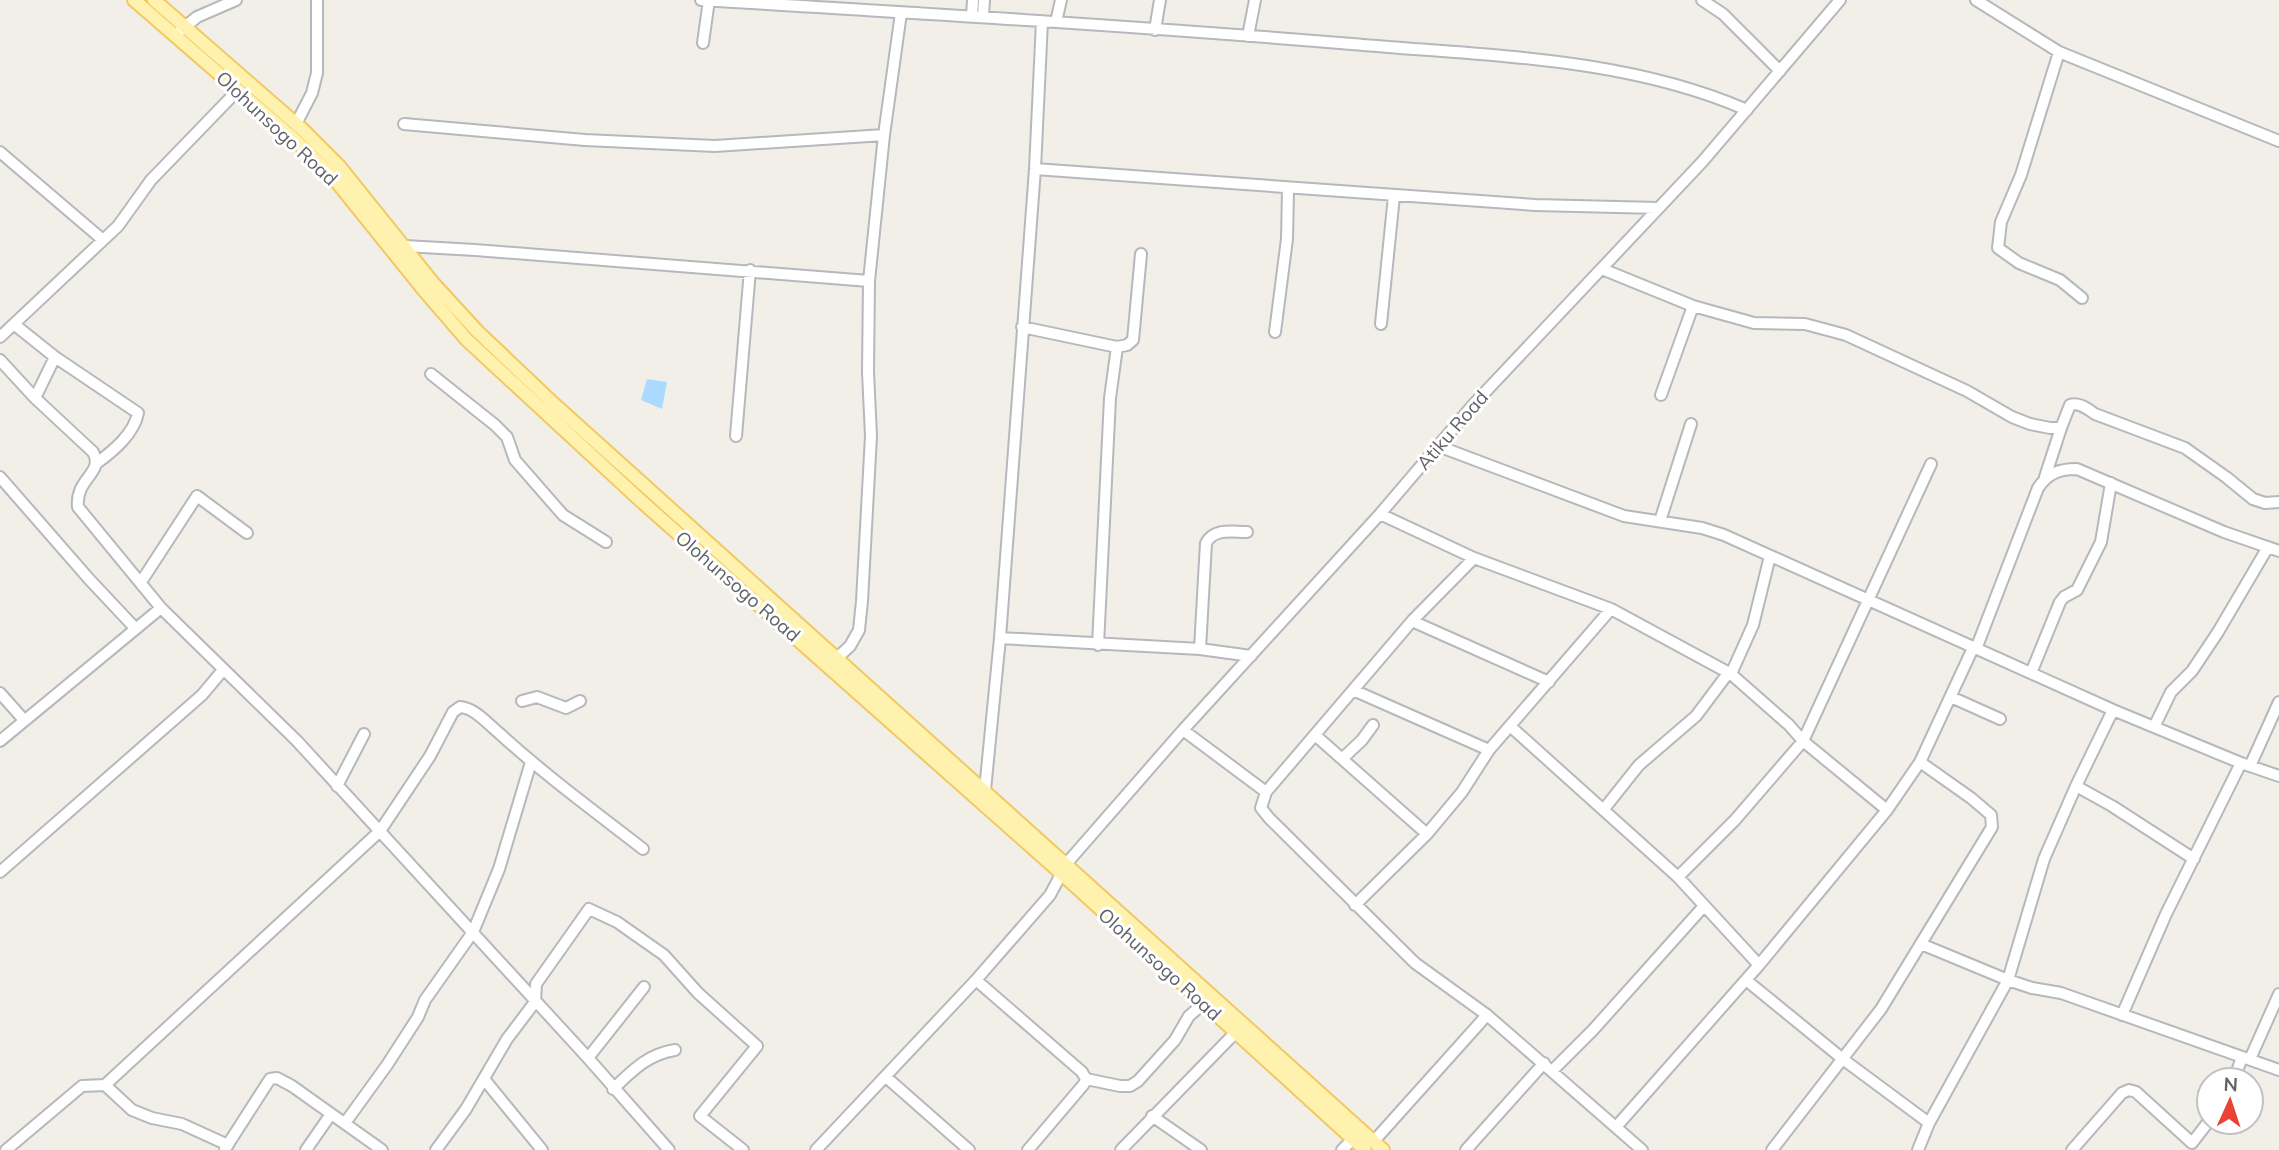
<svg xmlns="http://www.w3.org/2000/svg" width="2279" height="1150" viewBox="0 0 2279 1150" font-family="Mulish,sans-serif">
<rect width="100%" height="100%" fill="#f1efe8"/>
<!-- water -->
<path fill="#aadaff" d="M647,379L667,382L662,409L641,400Z"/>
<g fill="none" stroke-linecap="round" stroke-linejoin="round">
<!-- minor casing -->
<g stroke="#b5b8bc" stroke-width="14">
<path id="minor" d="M701,0C918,13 1135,26 1352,44C1484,56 1623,56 1747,110
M1702,0L1723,14L1780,71
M1976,0L2059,52L2279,141
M972,16L973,0
M983,16L984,0
M1056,22L1061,0
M181,30L197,17L236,0
M1155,30L1160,0
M1248,36L1255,0
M703,43L709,0
M2059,52L2021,175L2001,222L1998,248L2019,263L2060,280L2082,298
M296,124L312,93L317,73V0
M404,124L585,140L715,146L884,135
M0,152L103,240
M1035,169L1535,205L1658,208
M405,246L475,250L869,281
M1602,269L1693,306L1754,323L1805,324L1846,335L1967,391L2012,417L2030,424L2050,428H2061L2070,405C2079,402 2088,409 2095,414L2185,448L2226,477L2253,499L2265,503L2279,502
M1381,324L1394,196
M15,325L55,357L138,413C134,434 113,451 97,463
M1022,327L1117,347
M1275,332L1287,239L1288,189
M0,337L118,226L151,180L238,90
M0,360L35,398L93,452C105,473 75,478 78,507L161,608L297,741L588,1058L669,1150
M431,374L495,425L507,437L515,460L563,515L606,542
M1661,395L1693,306
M35,398L55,357
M736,436L750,270
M1438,446L1624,516L1702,528L1724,535L2113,710L2241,763L2279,776
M0,477L89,579L135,628
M2045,477L2061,428
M1380,514L1474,558L1611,609L1731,674L1789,725L1803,741L1887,810
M1660,521L1691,424
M141,582L197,496L247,533
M1412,621L1549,682
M1000,638L1200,649L1251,656
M1098,645L1110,398L1117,347L1127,345L1133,340L1141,254
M1200,649L1206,543C1214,528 1231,532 1247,532
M1976,649L2038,488C2048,473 2059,469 2077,469L2224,532L2279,551
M838,657L850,646L859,630L862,601L871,436L868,372L869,281L884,135L901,13
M2031,673L2060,602L2064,597L2077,590L2101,542L2111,483
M1731,674L1753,625L1770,556
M1353,690L1489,750
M0,693L24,720
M1951,697L2000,719
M522,701L537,697L566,708L580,701
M1510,726L1678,877L1759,965
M2154,727L2171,692L2192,671L2218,632L2268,547
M1183,730L1266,792L1261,808L1269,818L1415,963L1487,1015L1642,1150
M1315,735L1427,834
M0,741L161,608
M1343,758L1362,740L1373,725
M2250,766L2279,702
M337,786L364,734
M2076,786L2112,806L2194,859
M985,790L1000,638L1035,169L1042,21
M1266,792L1412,621L1474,558
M1604,809L1639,765L1696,716L1729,672
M0,872L202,695L223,670
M1678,877L1735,820L1803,741L1931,464
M1355,905L1427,834L1462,792L1489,750L1611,609
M1921,944L2008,980L2044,859L2076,786L2113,710
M976,980L1082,1072L1086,1079L1120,1086H1130L1138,1081L1175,1040L1189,1016L1204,1003
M1746,980L1844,1060L1929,1123
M2122,1015L2166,914L2241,763
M588,1058L644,987
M2250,1059L2279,994
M1552,1071L1593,1030L1704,906
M886,1077L969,1150
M484,1079L542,1150
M2234,1080L2242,1057
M105,1085L380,831L430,756L453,712L460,707C475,708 488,724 499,733C545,775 594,811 643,849
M613,1089C632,1071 648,1054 675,1050
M1152,1116L1201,1150
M345,1123L387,1065L418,1017L425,1000L473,932L499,869L531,762
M1616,1127L1759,965L1887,810L1920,762L1973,648
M1374,1141L1487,1015
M225,1149L270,1079L277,1078L292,1086L382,1150
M6,1150L82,1086L105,1085L132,1110L152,1118L182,1124L228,1145
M306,1150L331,1114
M436,1150L466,1109L507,1039L535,1002L536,984L589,909L617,922L664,955L698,993L757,1046L700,1116L743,1150
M816,1150L976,980L1050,895L1067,863L1183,730L1380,514L1473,405L1703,161L1840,0
M1028,1150L1084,1084L1086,1079
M1121,1150L1235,1033
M1342,1150L1353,1139
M1466,1150L1544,1063
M1772,1150L1881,1009L1992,827L1991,815L1971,798L1920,762
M1918,1150L1929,1123L2008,980L2032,988L2061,993L2279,1070
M2072,1150L2122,1093L2129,1090L2136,1092L2192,1143L2209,1121"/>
</g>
<!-- major casing -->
<g stroke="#f2c960" stroke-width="16">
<path id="major" d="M134,0L293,138L332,176L423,289L467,340L640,500L1061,873L1365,1150
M154,0L303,130L339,166L433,283L477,331L555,405L1383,1150"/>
</g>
<!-- minor -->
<use href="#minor" stroke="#fff" stroke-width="10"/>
<!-- major -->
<use href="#major" stroke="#fff2af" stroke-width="12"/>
</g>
<g text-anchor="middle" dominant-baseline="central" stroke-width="6" stroke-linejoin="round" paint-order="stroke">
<!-- street labels -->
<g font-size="19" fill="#5f6368" stroke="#fff">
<text transform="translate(277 128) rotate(43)">Olohunsogo Road</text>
<text transform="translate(1452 430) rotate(-49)">Atiku Road</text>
<text transform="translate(738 586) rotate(41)">Olohunsogo Road</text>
<text transform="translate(1160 964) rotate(42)">Olohunsogo Road</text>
</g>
</g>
<!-- north arrow -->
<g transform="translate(2230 1101) rotate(3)"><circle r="33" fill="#ffffff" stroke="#bfc1c3" stroke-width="2"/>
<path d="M0-5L12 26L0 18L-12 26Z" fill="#ea4335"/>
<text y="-10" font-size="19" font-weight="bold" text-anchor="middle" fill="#5f6368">N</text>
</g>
</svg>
